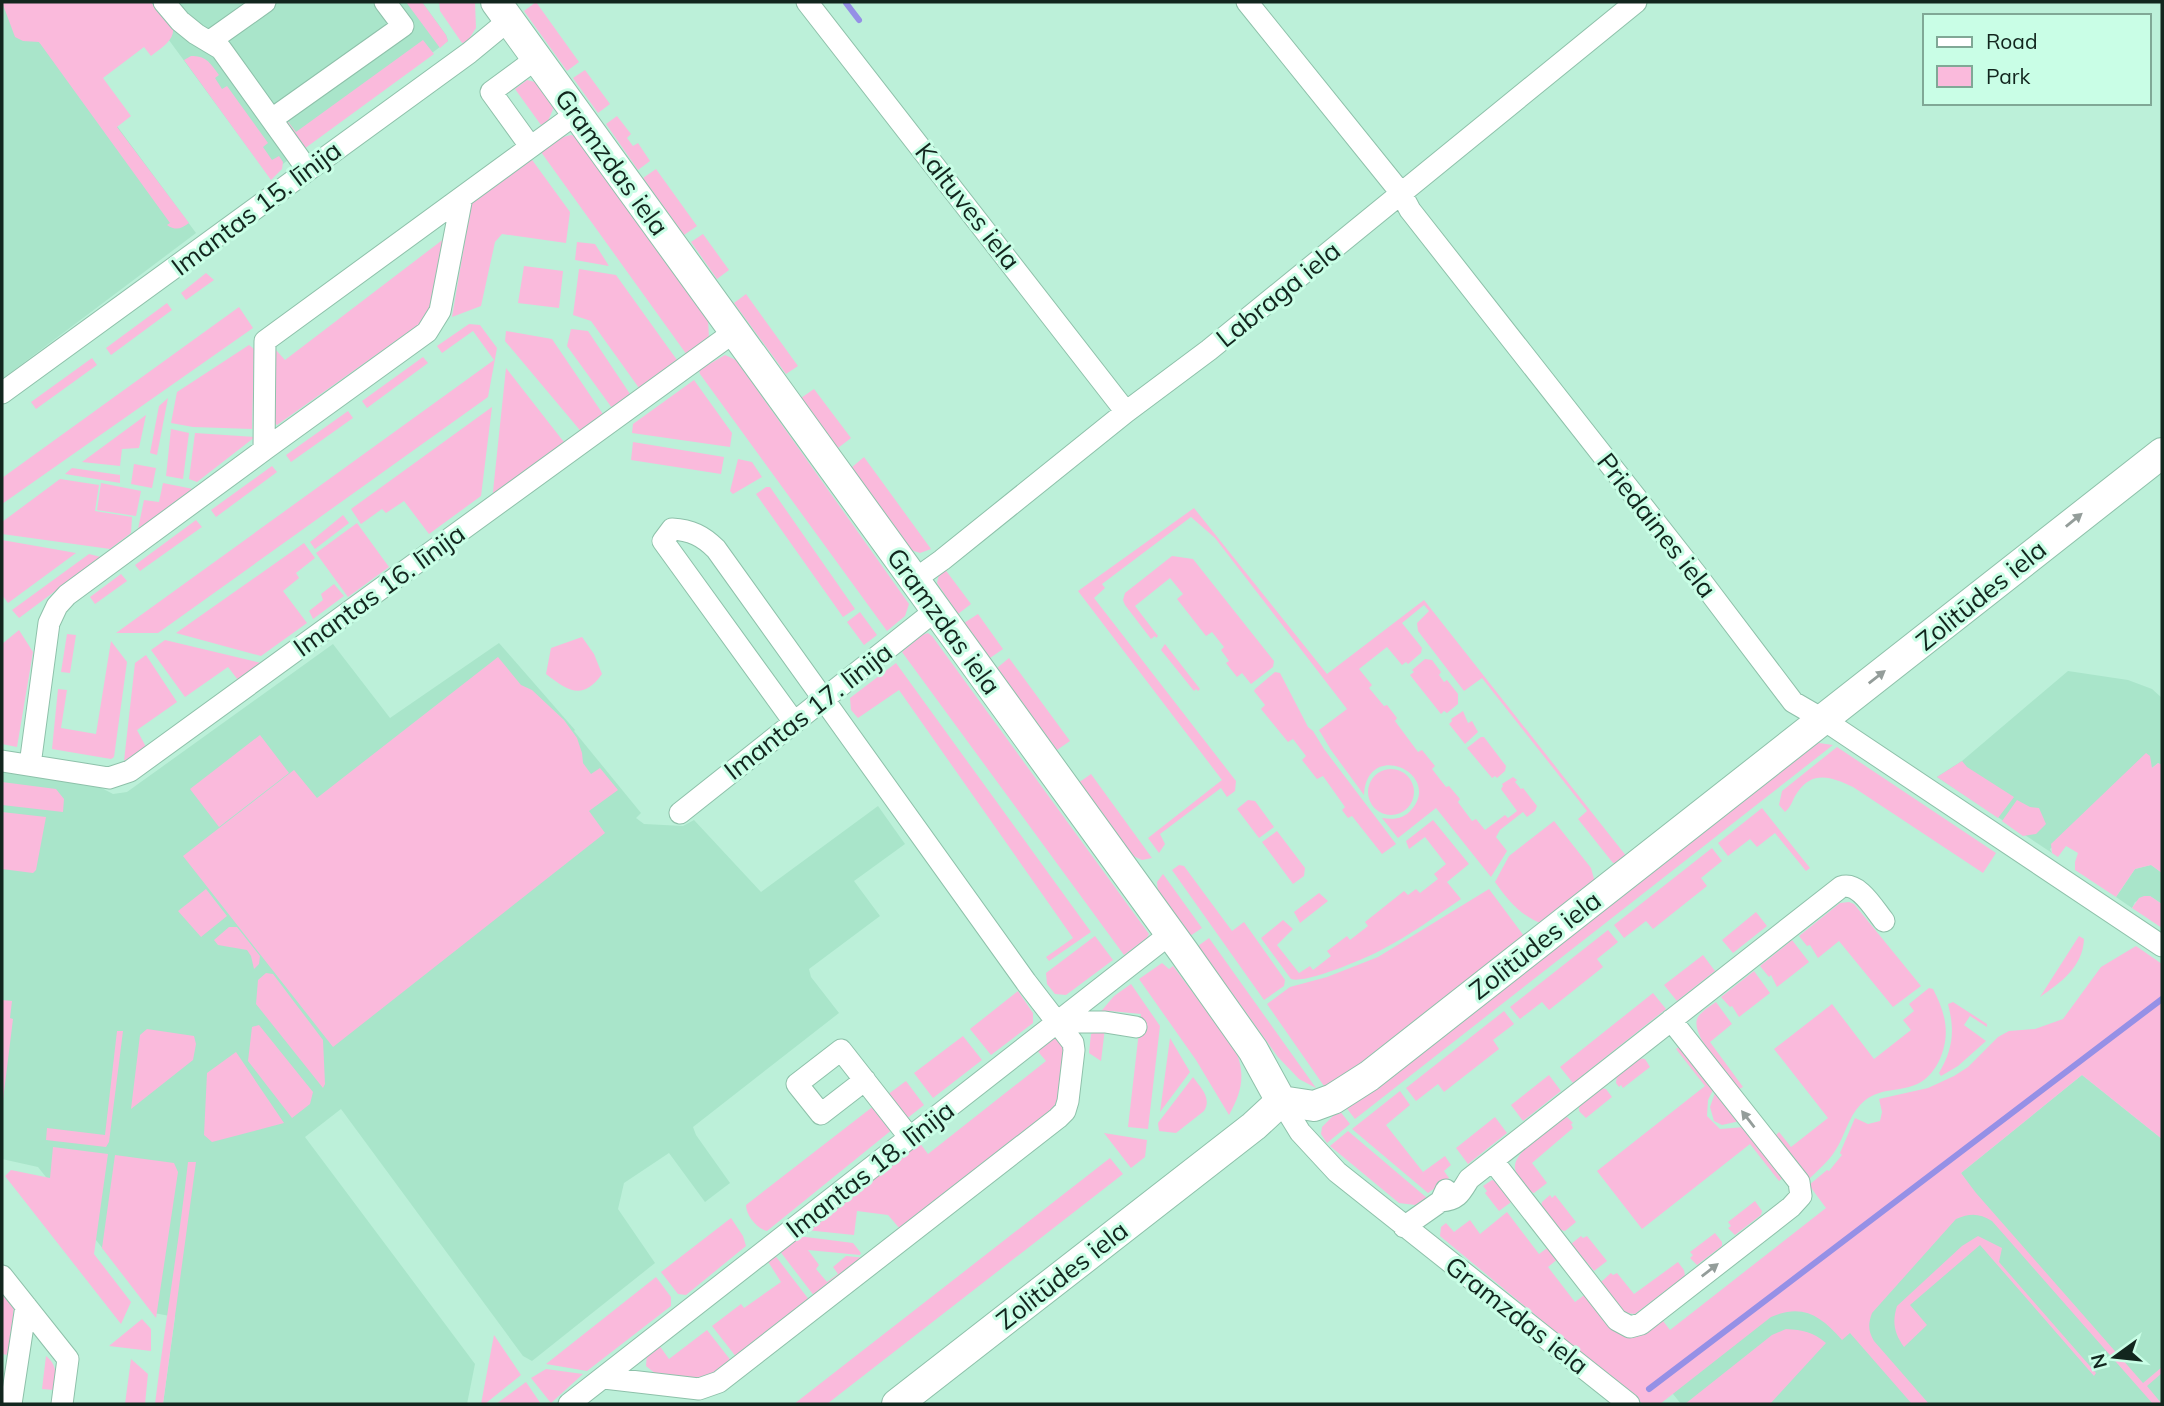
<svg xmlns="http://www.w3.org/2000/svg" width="2164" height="1406" viewBox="0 0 2164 1406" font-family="Mulish,sans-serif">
<rect width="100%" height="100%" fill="#bcf0d9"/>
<!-- built -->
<path fill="#a9e5ca" d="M2,2L117,126L196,233L2,379Z
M141,2H422L446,35L448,41L268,175Z
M499,643L575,730L574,731L641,813L636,818L644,824L683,826L694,820L761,892L878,806L905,844L854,881L880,916L809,969L811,977L839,1013L693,1127L696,1135L730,1183L705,1202L669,1153L624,1183L618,1209L655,1263L532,1361L523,1356L341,1109L305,1137L475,1364L467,1404H163L175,1317L154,1313L38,1167L2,1159V771L90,782L113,794L127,792L333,644L390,718Z
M2068,671L2128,680L2152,689L2162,698V765L2158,763L2050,849L2052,853L1937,777L1962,761Z
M2151,865L2162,873V904L2150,896L2135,902L2132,908L2116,897L2135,869Z
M2082,1075L2162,1139V1404H1681L1669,1389L1812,1276L1975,1194L1961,1173Z"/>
<!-- green -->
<path fill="#fabadc" d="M2,2H151L160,14L167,15C182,35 167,44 151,56L144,47L103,78L131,116L117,127L189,223C181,229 176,231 167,225L170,223L39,42L23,41L15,37Z
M406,2H422L446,35L448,41L440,48Z
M439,2H475L476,28L467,42L462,43L440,11Z
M536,2L579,62L567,71L524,11Z
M423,40L434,54L304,149L286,124V119L296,132Z
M191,56C206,55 211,64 219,75L215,78L222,89L227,86L268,143L263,147L272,160L279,156L283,162L282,169L271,180L184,60Z
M585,70L610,104L598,113L573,78Z
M527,80L535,82L554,107L548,121L541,125L515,89Z
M617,116L631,134L627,138L633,146L638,143L650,161L638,170L606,124Z
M571,135L576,136L708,320L709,338L687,355L541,152L559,138Z
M530,157L570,212L566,243L502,234L495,242L481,306L452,317L472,199Z
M656,169L697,226L684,235L643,178Z
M703,234L729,270L717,279L691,242Z
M445,238L428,318L277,425L273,422L272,351L276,350L285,360Z
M577,242L595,244L609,266L575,260Z
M524,266L563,271L559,308L518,303Z
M579,269L616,275L677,360L639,388L591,321L573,315Z
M206,273L214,280L186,300L181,293Z
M746,294L798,366L786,374L734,303Z
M167,303L172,310L111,355L106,348Z
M239,307L253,328L2,504V478Z
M469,324L480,325L497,348L488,397L158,633H116L494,360L473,331L442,353L437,346Z
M571,329L588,331L630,394L612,408L567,346Z
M506,331L552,339L607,420L584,435L505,341Z
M249,345L254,349L252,429L193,427L171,423L177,392Z
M725,355L736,360L909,604L905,616L887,631L700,374L699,370Z
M423,357L428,363L367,408L362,401Z
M92,358L97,365L36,409L31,402Z
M506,368L567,446L492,501Z
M694,380L732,433L730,447L632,433L633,424Z
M814,389L851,438L838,448L801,398Z
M168,398L157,455L150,453L159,406Z
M492,407L481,496L429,534L404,501L386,513L382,509L361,524L351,509Z
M348,411L353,418L291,462L286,455Z
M146,415L139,448L122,449L120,466L82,462Z
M171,429L189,433L183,479L166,476Z
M195,433L255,437L197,482L189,479Z
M633,442L724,457L721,474L631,460Z
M864,457L931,549L920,553L911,550L851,468Z
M738,459L752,462L762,477L733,494L730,491Z
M134,464L156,468L152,488L131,484Z
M272,466L277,472L216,517L211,510Z
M72,468L120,475V483L65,474Z
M60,479L99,485L95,511L132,517L131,533L110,549L2,534V522Z
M101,483L141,491L136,516L97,510Z
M163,483L193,489L138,529L144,500L159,502Z
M766,487H770L855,609L843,617L756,494Z
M1194,508L1327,674L1424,600L1627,857L1619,863H1613L1578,819L1587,811L1482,678L1464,691L1418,631L1417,623L1429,611L1424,605L1402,623L1422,648L1421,653L1408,664L1406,662L1402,665L1387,647L1359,669L1372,685L1369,688L1384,706L1387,705L1397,718L1395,721L1418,752L1422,750L1435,766L1432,769L1446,787L1449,786L1460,799L1458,802L1472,821L1476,819L1485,830L1505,815L1508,818L1517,811L1501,789L1503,786L1502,784L1513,777L1517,780L1515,782L1521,789L1523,788L1537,806L1535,811L1527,817L1523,812L1500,830L1496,837L1507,851L1491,877L1436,808L1398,838L1382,818C1393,820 1404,819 1412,809C1442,773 1367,739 1364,795L1331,750L1319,730L1347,709L1215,538L1191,517L1102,584L1105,588L1094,598L1236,781L1235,791L1227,797L1221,788L1160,834L1165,844L1159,853L1148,838L1222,780L1078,591Z
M343,515L349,523L315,549L310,542Z
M196,520L202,527L140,571L135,565Z
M357,523L389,567L348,597L316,553Z
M2,540L76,553L8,603L2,595Z
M304,543L315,558L296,573L299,578L283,591L307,623L261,656L176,633Z
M89,554L101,557L19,618L12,610Z
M1172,556L1193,559L1274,661L1273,667L1251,684L1242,673L1237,677L1226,663L1229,661L1221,650L1224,647L1212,632L1206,636L1177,599L1183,594L1170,578L1135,606L1158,636L1156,638L1155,636L1151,639L1125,605L1123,600L1125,593Z
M944,568L971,604L958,614L937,583L939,574Z
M121,574L127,581L95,604L90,597Z
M334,584L344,596L313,619L309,611L323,600L321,594Z
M860,612L877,635L864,645L847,622Z
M978,614L1003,649L990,658L964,623Z
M19,630L33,652L17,747L2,744V644Z
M928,633L932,636L1149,934L1147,938L1124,955L902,652L922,635Z
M67,634L76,635L70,673L61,672Z
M582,637L594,654L602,674C583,701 568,691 546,674L551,648Z
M165,640L261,663L238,680L228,667L185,697L151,650Z
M111,641L127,662L114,757L111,759L52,749L58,689L67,690L61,728L96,734Z
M1165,644L1200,689L1198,691L1196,689L1194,691L1161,650Z
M146,655L177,702L137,730L146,747L124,761L135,663Z
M498,657L521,685L532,690L564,720L577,738L582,753L583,763L591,774L600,768L618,790L589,811L605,833L333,1047L183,856L294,770L317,798Z
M1009,658L1070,741L1057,750L997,668Z
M1425,659L1432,660L1441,672L1439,675L1444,682L1447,680L1458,694V704L1447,713L1444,711L1441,714L1410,675L1414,672L1412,670Z
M896,663L1091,932L1049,961L1046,957L1073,938L899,690L858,718L851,710L850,698Z
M1275,672L1280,673L1308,727L1313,731L1324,749L1396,844L1382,854L1352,816L1348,818L1342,810L1345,807L1323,776L1317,779L1302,760L1306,756L1293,739L1288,742L1261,709L1265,705L1254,691L1255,689Z
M1463,711L1468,723L1472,721L1478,732L1465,744L1449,724L1452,721L1451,719Z
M260,735L289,773L219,827L190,789Z
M1481,737H1484L1506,766L1505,771L1497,778L1495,776L1492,778L1467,748Z
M1819,743L1833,745L1355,1119L1345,1106L1811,746Z
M1837,747L1996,853L1983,873L1853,787C1833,778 1813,769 1797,793C1792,800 1792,806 1785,812L1779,805L1782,791Z
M2146,753L2150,756L2152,768L2158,763L2162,765V873L2151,865L2135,869L2116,897L2075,870V862L2078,853L2066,846L2058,857L2052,853L2051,844Z
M1962,761L1967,767L2014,797L1998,818L1937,777Z
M1368 792a23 23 0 1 1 46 0a23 23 0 1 1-46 0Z
M1091,774L1152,858L1142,860L1131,855L1078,783Z
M2,782L56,789L64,799L63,812L2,805Z
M1248,800L1255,801L1274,827L1259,838L1237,809Z
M2017,800L2030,807L2039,808L2046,824L2036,834L2023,836L2002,821Z
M1762,808L1810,868L1806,871L1775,833L1757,847L1750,839L1728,856L1718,843Z
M2,812L46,817L36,870L33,873L2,869Z
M1433,820L1469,864L1447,882L1461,899C1436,916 1410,935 1383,949C1367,958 1306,984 1291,979L1261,938L1283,920L1293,929L1277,945L1299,973L1310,966L1313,970L1331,956L1327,951L1347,936L1350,940L1368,926L1365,922L1404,891L1408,895L1416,889L1420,893L1438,879L1434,874L1446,864L1425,837L1409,849L1406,841Z
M1554,821L1591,868L1596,886L1545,925C1521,916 1510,903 1495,882L1509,856Z
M1277,831L1305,868L1304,876L1293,884L1262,842Z
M1712,848L1722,861L1701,878L1707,886L1653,929L1646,921L1624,938L1614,925Z
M1179,865L1184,866L1232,931L1244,922L1285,980L1284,986L1264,1000L1172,870Z
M1163,874L1202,928L1190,936L1158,892L1157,882Z
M206,889L227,916L201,937L178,911Z
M1489,889L1527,940L1358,1075L1328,1088L1324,1086L1267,1004L1290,987L1327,977L1378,957Z
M1319,893L1328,901L1300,923L1294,912Z
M2144,896H2150L2162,904V928L2132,908L2139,898Z
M1849,902L1854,904L1921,986L1893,1007L1839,941L1818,958L1810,945L1807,946L1799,936L1840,903Z
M1756,912L1767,926L1733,953L1722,940Z
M229,927H237L260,956L259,964L254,969L251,956L247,950L218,945L214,940Z
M1608,930L1618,942L1597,959L1603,967L1549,1010L1542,1002L1520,1019L1510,1007Z
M1095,936L1113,960L1066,995L1055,994L1047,984L1046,973Z
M2079,936L2084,939C2083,967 2060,983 2040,997Z
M1209,938L1316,1088L1299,1079L1278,1057L1198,946Z
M1792,940L1809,962L1777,987L1771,975L1769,977L1760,966Z
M2136,946L2162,964V1139L2082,1075L1961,1173L1976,1193L2143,1383L2162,1367V1373L2147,1386L2162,1404H2153L1992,1221C1979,1213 1970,1213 1956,1219L1872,1313C1868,1324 1868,1331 1874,1341L1929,1404H1912L1850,1333L1842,1340C1821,1316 1803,1303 1771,1317L1660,1404H1643L1440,1236L1441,1227L1446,1223L1454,1232L1470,1220L1480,1234L1507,1212L1539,1254L1550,1246L1559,1258L1548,1267L1575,1302L1587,1293L1613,1327L1660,1317L1670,1330L1826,1208L1809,1185L1827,1170L1829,1171L1842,1155L1840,1153L1855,1118L1868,1124L1880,1121L1882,1112L1879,1099L1928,1088L1954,1076L1968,1067L1998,1037L2009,1031L2035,1029L2063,1019L2101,967Z
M1703,955L1715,971L1677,1001L1664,985Z
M1162,963L1169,969L1173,966L1235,1049C1246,1074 1242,1092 1229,1115L1196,1060L1139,979Z
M1754,971L1770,993L1739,1017L1732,1006L1730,1007L1721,997Z
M266,973L273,974L323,1040L325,1084L323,1088L256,1004L258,980Z
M1131,984L1160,1026L1148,1129L1128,1127L1141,1014L1110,1011L1109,1016L1098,1015L1114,996Z
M1929,988L1933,989C1946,1014 1951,1035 1939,1061C1935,1069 1929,1077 1921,1082C1901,1094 1880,1085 1861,1104C1848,1117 1845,1136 1835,1151C1828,1162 1818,1170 1809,1179L1775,1136L1779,1132L1791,1147L1828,1118L1774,1049L1832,1004L1874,1059L1911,1030L1903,1020L1914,1011L1909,1004Z
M1018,991L1033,1013V1023L991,1055L970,1029Z
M1653,993L1666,1009L1573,1083L1560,1067Z
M2,1000L12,1001L10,1018L13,1019L3,1100Z
M1716,1002L1732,1024L1710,1042L1743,1087L1739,1089C1728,1074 1688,1034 1698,1017C1702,1011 1710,1006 1716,1002Z
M1953,1002L1987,1024V1027L1970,1016L1964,1025L1986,1041L1958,1066L1941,1076L1939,1073C1953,1049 1955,1031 1948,1004Z
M1504,1011L1514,1024L1493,1040L1499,1049L1444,1092L1438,1084L1416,1101L1406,1088Z
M259,1025L313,1092L310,1104L292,1118L248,1061L252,1027Z
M1105,1028L1101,1061L1089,1053L1091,1034Z
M147,1029L194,1036L196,1044L193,1060L131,1109L140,1035Z
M117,1031H123L109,1142L106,1147L46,1140L47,1128L105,1135Z
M963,1036L982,1060L933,1098L914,1073Z
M1050,1037L1058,1038L1065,1049L1058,1104L1053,1111L901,1230L888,1215L857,1211L854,1235L806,1230L919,1142L928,1154L1046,1061L1035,1048Z
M1170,1038L1190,1072L1160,1112Z
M1681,1045L1714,1088L1708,1100L1707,1116L1720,1129L1745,1127L1785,1176L1779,1181L1750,1144L1642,1229L1597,1171L1705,1086L1676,1049Z
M236,1052L284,1123L212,1142L204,1135L207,1073Z
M1638,1058L1645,1059L1650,1067L1623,1088L1621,1085L1619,1087L1616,1083L1617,1075Z
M1549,1075L1561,1091L1523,1121L1511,1105Z
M1193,1077C1201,1088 1212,1098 1204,1111L1176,1133L1159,1131L1158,1123Z
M906,1081L924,1105L905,1120L887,1095Z
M1601,1088L1606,1089L1612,1097L1586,1118L1579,1111V1106Z
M1400,1091L1410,1105L1386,1125L1423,1172L1445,1156L1451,1165L1444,1171L1449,1178L1428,1193L1352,1129Z
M1715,1093L1740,1121L1722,1125L1714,1121L1710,1107Z
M875,1105L893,1129L767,1231C757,1229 746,1215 746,1205Z
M1339,1110L1350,1124L1327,1143L1321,1134L1322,1127Z
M1566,1116L1573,1123L1571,1124L1573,1128L1532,1163L1547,1183L1534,1193L1530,1192C1524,1184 1516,1177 1515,1168C1513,1151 1553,1126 1566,1116Z
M1495,1117L1507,1133L1468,1164L1456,1148Z
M1348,1131L1427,1198L1415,1205L1399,1203L1330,1146Z
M1104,1133L1147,1140L1145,1157L1131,1168Z
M53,1147L108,1154L94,1254L131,1302L121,1324L5,1176L11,1170L50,1178Z
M115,1155L174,1163L178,1172L156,1318L102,1248Z
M1110,1158L1123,1174L827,1404H794Z
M188,1162H196L163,1404H155C165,1323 179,1243 188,1162Z
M1492,1180L1501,1183L1514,1200L1499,1211L1485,1193L1487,1191L1483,1186Z
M1550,1195L1552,1198L1555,1195L1576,1222L1565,1231L1560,1230L1541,1206L1542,1202Z
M1755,1201L1762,1211L1761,1215L1735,1235L1728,1228L1731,1226L1728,1222Z
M731,1218L743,1236L746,1246L686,1295L678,1294L661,1272Z
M1715,1233L1722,1242V1246L1697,1265L1690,1258L1693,1255L1690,1252Z
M798,1236L853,1243L861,1253L860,1255L808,1250L819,1265L816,1269L827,1282L838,1274L833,1267L846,1256L865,1258L815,1297L779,1250Z
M1581,1236L1583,1238L1587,1236L1607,1261L1594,1271L1571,1244Z
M1978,1236L2002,1248L1999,1262L2096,1373L2094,1376L1980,1245L1910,1305L1927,1325L1904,1347C1894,1333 1892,1322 1897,1306L1962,1246Z
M774,1254L810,1301L737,1358L712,1326L741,1304L744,1308L781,1282L767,1260Z
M1678,1262L1684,1270L1685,1276L1635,1314L1625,1313L1601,1282L1611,1273L1613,1275L1617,1273L1634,1294Z
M656,1277L671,1297V1306L587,1371L546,1364Z
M2,1288L14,1307L8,1355L2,1354Z
M142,1319L151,1329V1351L109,1346Z
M1786,1329C1803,1330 1813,1332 1826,1343L1770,1404H1685L1772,1335Z
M707,1330L732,1362L707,1379L657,1375L646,1366L647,1354L659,1345L669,1359Z
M494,1335L521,1375L485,1404H481Z
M46,1356C58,1365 56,1377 54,1390L42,1389Z
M131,1359L148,1374L145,1404H125Z
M546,1369L583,1374L551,1403L531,1378Z
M526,1382L541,1404H496Z"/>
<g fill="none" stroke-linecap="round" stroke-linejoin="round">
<!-- stream -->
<path stroke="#9590e6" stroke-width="6" d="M846,3L859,20
M1649,1389L2162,999"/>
<!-- street casing -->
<g stroke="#8ec1aa" stroke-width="23">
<path id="street" d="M164,2L180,21L196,34L221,49L307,169
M807,2L1126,412
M1247,2L1401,193L1410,210L1696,574L1793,702L1824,720L2162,946
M210,41L265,2
M272,119L403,26L385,2
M530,146L491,92L537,58
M2,393L469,53L509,20
M264,450L427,332L440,311L462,197
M914,580L942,560L1126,412L1209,350L1636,2
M2,761L109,778L130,771L734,332
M30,765L49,623L57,606L67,595L264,450L265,341L577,113
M680,813L936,610
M1057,1022H1105L1136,1027
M865,1080L821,1114L797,1084L841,1050C864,1079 887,1109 910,1138
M1281,1101L1300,1132L1337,1172L1629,1404
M1493,1161L1617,1320L1630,1327L1641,1324L1791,1207L1801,1196L1799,1182L1671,1020
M1441,1201C1458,1200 1461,1192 1469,1179L1841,887C1859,881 1874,909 1884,921
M1404,1227L1441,1201L1446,1190
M2,1276L68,1359L62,1404
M604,1378L699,1389L719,1382L1058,1118L1065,1111L1068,1101L1074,1050L1073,1043L1026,982L716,549C703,536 691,530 672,529L663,541L794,722
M11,1404L26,1306
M569,1404L1170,934"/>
</g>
<!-- secondary casing -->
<g stroke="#8ec1aa" stroke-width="32">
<path id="secondary" d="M496,2L1183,951L1253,1050L1281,1101
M1281,1101L1314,1106L1333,1099L1369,1076L2162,453
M897,1404L1254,1126L1281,1101"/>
</g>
<!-- street -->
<use href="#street" stroke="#fff" stroke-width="21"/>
<!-- secondary -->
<use href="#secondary" stroke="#fff" stroke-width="30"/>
</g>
<!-- one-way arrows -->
<defs><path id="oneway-solid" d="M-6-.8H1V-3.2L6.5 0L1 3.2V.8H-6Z" transform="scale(1.75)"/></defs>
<g fill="#949d9a">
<use href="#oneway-solid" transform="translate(2074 520) rotate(-39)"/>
<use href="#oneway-solid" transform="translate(1877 677) rotate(-38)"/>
<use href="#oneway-solid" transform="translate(1748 1119) rotate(-128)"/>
<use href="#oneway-solid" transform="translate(1710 1270) rotate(-38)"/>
</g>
<g text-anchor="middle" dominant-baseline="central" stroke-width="6" stroke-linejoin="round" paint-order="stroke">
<!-- street labels -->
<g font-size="26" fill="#12261e" stroke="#c9fee6">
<text transform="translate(612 162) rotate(54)">Gramzdas iela</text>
<text transform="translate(968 206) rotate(52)">Kaltuves iela</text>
<text transform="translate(256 208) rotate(-37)">Imantas 15. līnija</text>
<text transform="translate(1278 294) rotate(-39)">Labraga iela</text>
<text transform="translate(1657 525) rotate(52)">Priedaines iela</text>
<text transform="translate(379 590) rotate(-36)">Imantas 16. līnija</text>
<text transform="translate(1981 595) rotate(-39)">Zolitūdes iela</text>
<text transform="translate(944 621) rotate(54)">Gramzdas iela</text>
<text transform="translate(808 711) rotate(-38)">Imantas 17. līnija</text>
<text transform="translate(1535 945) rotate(-38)">Zolitūdes iela</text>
<text transform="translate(870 1169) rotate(-38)">Imantas 18. līnija</text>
<text transform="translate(1062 1275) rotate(-38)">Zolitūdes iela</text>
<text transform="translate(1517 1315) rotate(38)">Gramzdas iela</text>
</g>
</g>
<!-- border -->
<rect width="2164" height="1406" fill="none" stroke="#12261e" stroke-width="7"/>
<!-- legend -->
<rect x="1923" y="14" width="228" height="91" fill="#c9fee6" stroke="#80a896" stroke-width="2"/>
<rect x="1937" y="37" width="35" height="10" fill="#ffffff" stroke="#80a896" stroke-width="2"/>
<text x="1986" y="49" font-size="21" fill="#12261e">Road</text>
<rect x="1937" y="66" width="35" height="21" fill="#fabadc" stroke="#80a896" stroke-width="2"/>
<text x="1986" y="84" font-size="21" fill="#12261e">Park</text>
<!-- north arrow -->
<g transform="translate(2115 1357) rotate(255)" stroke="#c9fee6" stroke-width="5" paint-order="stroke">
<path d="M0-5L12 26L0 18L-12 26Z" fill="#12261e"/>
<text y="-10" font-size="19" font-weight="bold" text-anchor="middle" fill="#12261e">N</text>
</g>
</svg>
